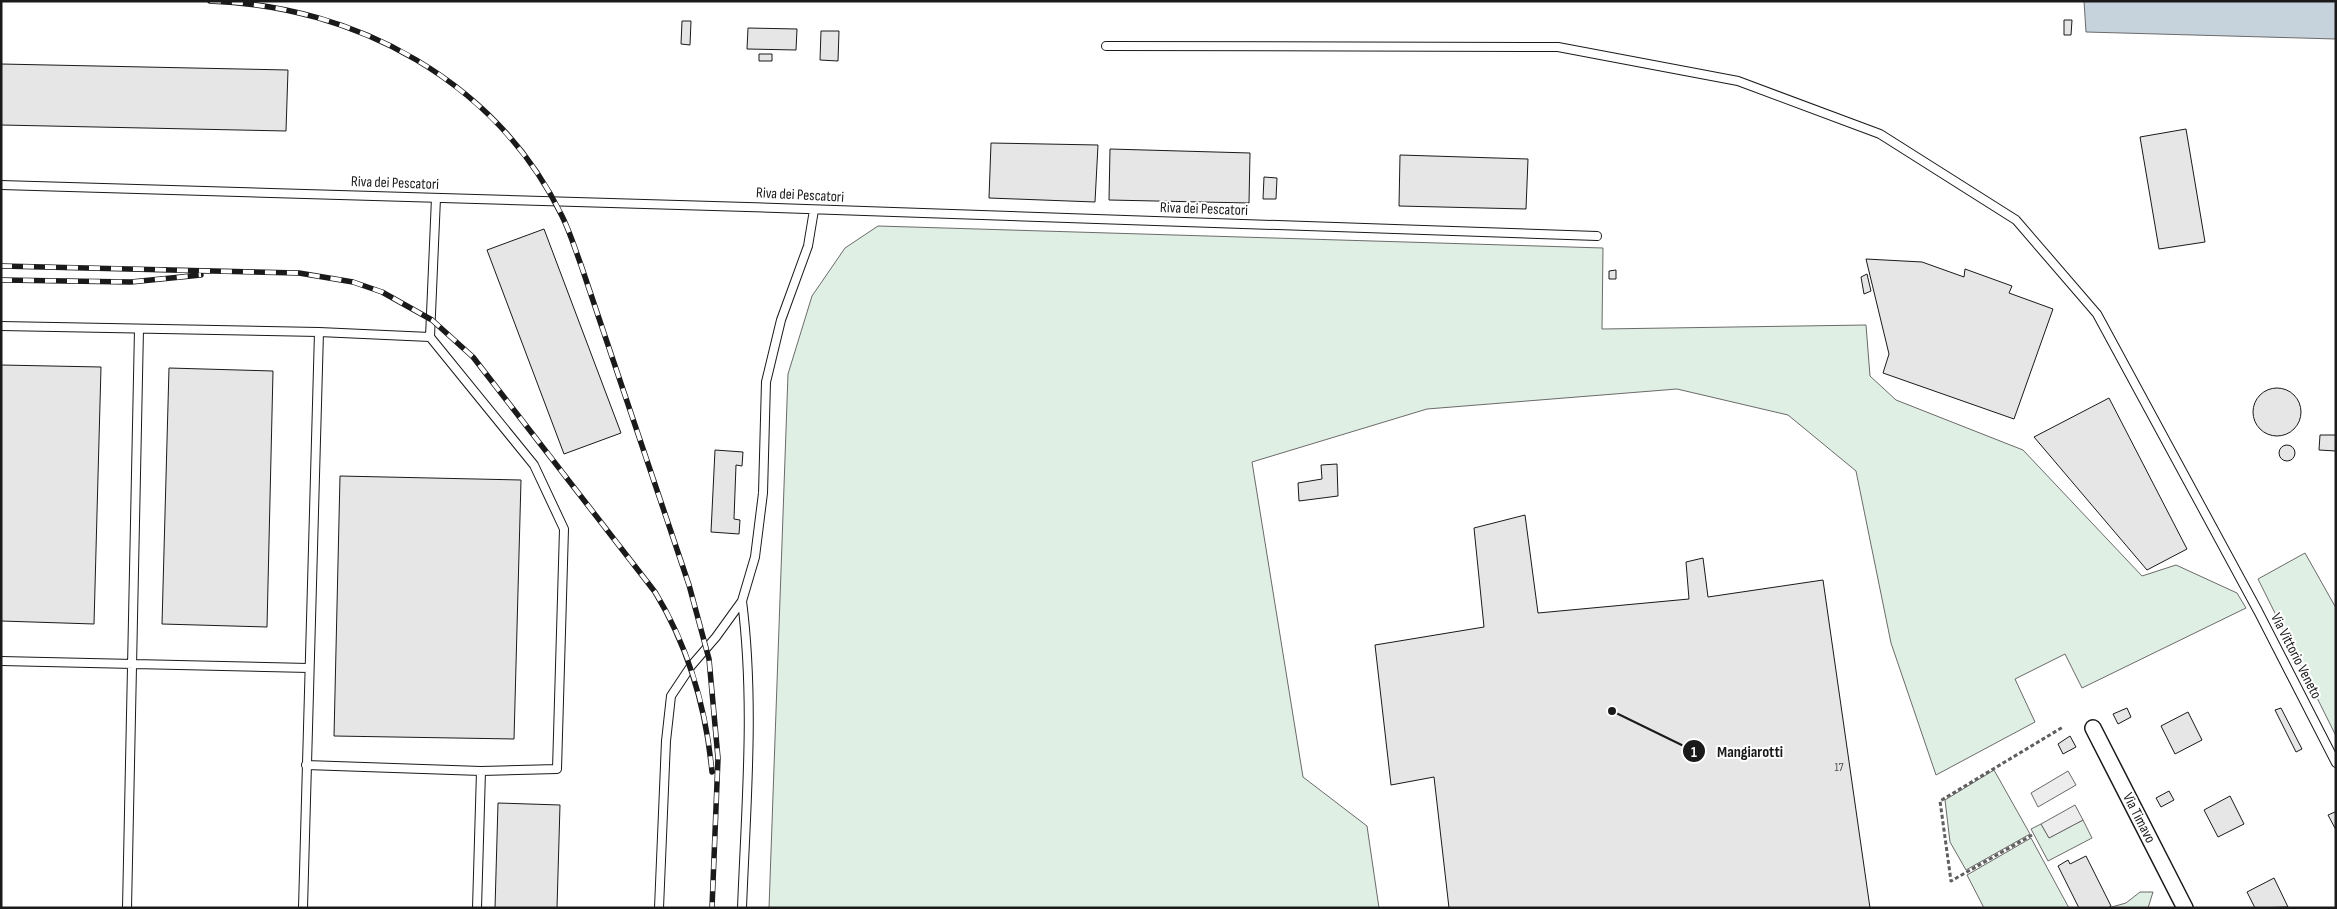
<svg xmlns="http://www.w3.org/2000/svg" width="2337" height="909" viewBox="0 0 2337 909" font-family="'Sofia Sans Condensed',sans-serif">
<rect width="100%" height="100%" fill="#fff"/>
<!-- green -->
<path fill="#e0efe3" stroke="#6a6a6a" d="M878,226L1603,248L1602,329L1866,325L1870,376L1896,400L2023,450L2142,576L2176,565L2237,593L2246,608L2082,688L2065,654L2015,679L2035,722L1936,775L1891,643L1856,471L1788,415L1677,389L1427,409L1252,462L1303,777L1367,826L1379,908H769L788,374L812,296L845,248Z
M2305,553L2336,608V736L2258,579Z
M1994,770L2030,834L1966,870L1950,842L1945,800Z
M2083,820L2092,838L2048,861L2031,829L2041,824L2049,838Z
M2031,838L2069,908H1984L1967,875Z
M2140,892H2153L2148,908H2108L2126,903Z"/>
<!-- parking -->
<path fill="#ededed" stroke="#6a6a6a" d="M2068,771L2076,785L2038,807L2031,793Z
M2075,805L2083,820L2049,838L2041,824Z"/>
<!-- water -->
<path fill="#c6d2dc" stroke="#6a6a6a" d="M2084,1H2336V39L2086,32Z"/>
<!-- building -->
<path fill="#e6e6e6" stroke="#1a1a1a" d="M2064,20H2072L2071,35H2064Z
M682,21H691L690,45L681,44Z
M748,28L797,29L796,50L747,49Z
M821,31H839L838,61L820,60Z
M759,54H772V61H759Z
M1,64L288,70L286,131L1,125Z
M2186,129L2205,242L2159,249L2140,137Z
M991,143L1098,145L1095,202L989,198Z
M1110,149L1250,153L1249,203L1109,200Z
M1400,155L1528,159L1526,209L1399,206Z
M1264,177L1277,178L1276,199H1263Z
M544,229L621,433L564,454L487,250Z
M1866,259L1922,262L1964,277L1965,269L2012,286L2009,293L2053,309L2014,419L1883,373L1889,354Z
M1616,270V279H1609V271Z
M1867,274L1871,291L1864,294L1861,277Z
M1,365L101,367L94,624L1,621Z
M169,368L273,371L267,627L162,624Z
M2253 412a24 24 0 1 1 48 0a24 24 0 1 1-48 0Z
M2109,398L2187,549L2147,570L2034,437Z
M2320,435H2336V451L2319,450Z
M2279 453a8 8 0 1 1 16 0a8 8 0 1 1-16 0Z
M715,450L743,452L742,466L736,465L734,519L740,520L739,534L711,532Z
M1337,464L1338,496L1299,501L1298,483L1322,479L1321,465Z
M340,476L521,480L514,739L334,736Z
M1525,515L1538,613L1689,599L1686,562L1703,558L1708,597L1823,580L1870,908H1449L1434,777L1391,785L1375,645L1484,627L1474,528Z
M2127,708L2131,717L2118,724L2113,714Z
M2281,708L2302,749L2296,752L2275,710Z
M2188,712L2202,740L2175,754L2161,726Z
M2070,736L2076,747L2063,754L2058,744Z
M2169,791L2174,800L2161,807L2156,798Z
M2230,796L2244,824L2218,837L2204,810Z
M498,803L560,805L557,908H495Z
M2335,812L2336,814V830L2328,815Z
M2086,856L2111,906L2108,908H2079L2058,866L2068,860L2070,864Z
M2274,878L2288,907L2255,908L2247,892Z"/>
<g fill="none" stroke-linecap="round" stroke-linejoin="round">
<!-- service casing -->
<g stroke="#1a1a1a" stroke-width="10">
<path id="service" d="M1106,46L1558,47L1738,81L1880,134L2016,220L2097,314L2258,611L2336,763
M1,185L747,207L1597,236
M1,326L319,332L430,337L534,465L564,529L557,769L481,771L306,765
M430,337L436,198
M742,601C755,703 746,805 742,908
M1,661L309,668
M127,908L139,329
M303,908L319,332
M477,908L481,771
M659,908L666,741L671,696L691,666L716,637L742,601L755,557L763,493L766,382L781,320L808,246L814,210"/>
</g>
<!-- minor casing -->
<g stroke="#1a1a1a" stroke-width="18">
<path id="minor" d="M2093,728L2185,908"/>
</g>
<!-- path -->
<path stroke="#5f5f5f" stroke-width="3" stroke-dasharray="4 2.5" stroke-linecap="butt" d="M2032,835L1951,881L1940,801L2063,727"/>
<!-- service -->
<use href="#service" stroke="#fff" stroke-width="8"/>
<!-- minor -->
<use href="#minor" stroke="#fff" stroke-width="15"/>
<!-- rail casing -->
<g stroke="#1a1a1a" stroke-width="5.5">
<path id="rail" d="M210,1C356,6 496,81 562,216C570,232 575,249 581,265L689,585L709,659L718,758L712,908
M1,266L299,273L353,282L382,292L432,320L473,357L655,592C689,648 706,707 712,772
M1,280L131,282L201,275"/>
</g>
<!-- rail -->
<use href="#rail" stroke="#fff" stroke-width="4" stroke-dasharray="11" stroke-linecap="butt"/>
</g>
<g text-anchor="middle" dominant-baseline="central" stroke-width="4" stroke-linejoin="round" paint-order="stroke">
<!-- number labels -->
<g font-size="12" fill="#4d4d4d">
<text x="1839" y="767">17</text>
</g>
<!-- street labels -->
<g font-size="15" fill="#1a1a1a" stroke="#fff">
<text transform="translate(395 183) rotate(2)">Riva dei Pescatori</text>
<text transform="translate(800 195) rotate(3)">Riva dei Pescatori</text>
<text transform="translate(1204 209) rotate(2)">Riva dei Pescatori</text>
<text transform="translate(2296 656) rotate(63)">Via Vittorio Veneto</text>
<text transform="translate(2139 818) rotate(63)">Via Timavo</text>
</g>
</g>
<!-- callouts -->
<path fill="none" stroke="#1a1a1a" stroke-width="2" d="M1612 711L1694 751"/>
<g fill="#1a1a1a" stroke="#fff" stroke-width="2">
<circle cx="1612" cy="711" r="5"/>
<circle cx="1694" cy="751" r="12"/>
</g>
<g font-size="15" text-anchor="middle" font-weight="bold" fill="#fff">
<text x="1694" y="757">1</text>
</g>
<g font-size="16" text-anchor="middle" font-weight="bold" fill="#1a1a1a" stroke="#fff" stroke-width="4" stroke-linejoin="round" paint-order="stroke">
<text x="1750" y="757">Mangiarotti</text>
</g>
<!-- border -->
<rect width="2337" height="909" fill="none" stroke="#1a1a1a" stroke-width="5"/>
</svg>
